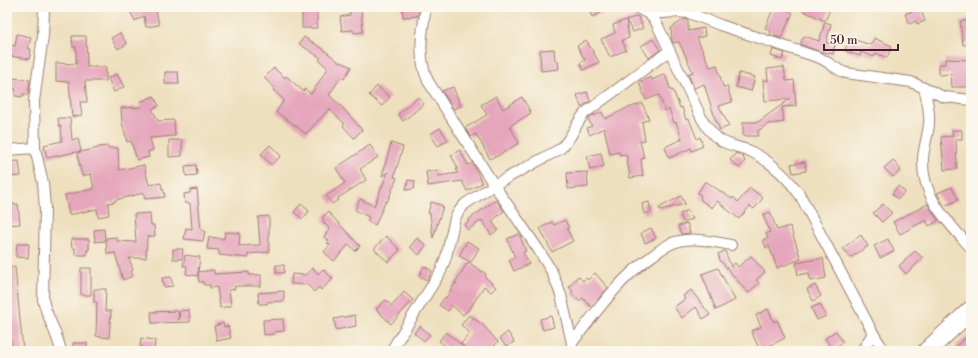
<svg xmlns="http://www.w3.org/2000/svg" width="978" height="358" viewBox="0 0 978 358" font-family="'Libre Bodoni',serif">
<rect width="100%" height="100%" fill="#fbf7ec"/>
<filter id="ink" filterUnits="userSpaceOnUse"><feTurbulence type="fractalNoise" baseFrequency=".025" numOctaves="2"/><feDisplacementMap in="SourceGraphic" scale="8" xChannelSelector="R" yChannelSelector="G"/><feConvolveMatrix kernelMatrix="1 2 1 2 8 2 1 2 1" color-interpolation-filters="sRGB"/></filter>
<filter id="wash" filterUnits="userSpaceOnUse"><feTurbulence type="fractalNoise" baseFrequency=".012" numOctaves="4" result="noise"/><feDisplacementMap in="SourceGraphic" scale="16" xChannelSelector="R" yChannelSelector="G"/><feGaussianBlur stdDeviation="0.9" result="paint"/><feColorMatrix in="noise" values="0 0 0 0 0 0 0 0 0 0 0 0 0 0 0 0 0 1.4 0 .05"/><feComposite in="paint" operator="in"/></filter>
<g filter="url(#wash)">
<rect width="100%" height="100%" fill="#eedfbe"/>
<g id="blocks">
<!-- building -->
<path fill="#e5a6bb" d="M128,7H162L156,10L159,25L146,27L144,16L135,21Z
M302,7H317V28H302Z
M349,7H361L363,32L354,33L353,30L342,31L340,17L350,15Z
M402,7H418V16L403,17Z
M588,7H614L592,17Z
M774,7H780L793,13L781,38L770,35L771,31L765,28Z
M795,7H831L825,21Z
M920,8L925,21L917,24L916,21L909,24L905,14Z
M638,16L643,28L633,32L626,20Z
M685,19L688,20V31L704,28L705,36L697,38L710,67L717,65L723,87L727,86L732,102L719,106L729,126L720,130L715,118L704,84L694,88L688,74L693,72L679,42L673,43L672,41L671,28Z
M626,20L629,38L622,40L626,50L610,57L601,39L615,33L613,25Z
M971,20V44L963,45L960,21Z
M825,22L831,24L826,43L835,44L833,54L818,51L800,44L804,36L819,41Z
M120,33L127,44L118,49L111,38Z
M17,34L31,37L28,49H31L29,59L9,56L11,45L15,46Z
M72,36H86L87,67H106V81H85L87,102H80L82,115L72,117L69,82L56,81V63L76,64V47H73Z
M304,37L323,49L340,63L341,62L351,67L344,79L341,77L329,95L341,106L362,130L354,138L343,126L345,124L329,109L306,134L300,129L276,112L284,100L273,90L275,88L264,78L274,68L285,78L286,76L303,91L305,89L311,94L328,68L319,60L321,58L299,44Z
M849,38L871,45L874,38L892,46L887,58L876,53L874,57L861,52L860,56L845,51Z
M653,39L660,50L649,58L641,46Z
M586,40L599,62L583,70L580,63L585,60L577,46Z
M554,49L555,61H558L559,69L541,71L540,50Z
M773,49L785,53L782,60L771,56Z
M945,59L971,60V87H952L951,74L939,75V64H945Z
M784,67L786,81L794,80L796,106L782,107L784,122L768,124L758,131V136H743V122H758L790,99L765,101L763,79L768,81L767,69Z
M165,72H178L179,84H165Z
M739,73L755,77L751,91L736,87Z
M117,74L124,87L114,92L108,78Z
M665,74L671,91L673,90L680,108L682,107L686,120L689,119L697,139L700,137L703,146L692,151L691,148L669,158L665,147L682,139L676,122L674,123L669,109L665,111L659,95L646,100L639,82L651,77L652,80Z
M13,78L30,80L28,95L23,94V97L15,96L16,89L11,88Z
M377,86L390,97L382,106L369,95Z
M453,87L461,106L454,109L442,91Z
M587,92L590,101L581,107L577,95Z
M154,96L159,106L152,109L158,121L174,120L175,136L150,138L153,150L148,152L149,157L137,160L131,141L127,142L122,122L121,108L142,107L140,102Z
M496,96L503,109L522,97L531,113L510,126L519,143L496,157L495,156L490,159L476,134L471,137L465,128L487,115L481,105Z
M418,97L424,104L403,121L398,114Z
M642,103L649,119L642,122L645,140L640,141L644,158L641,159L643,176L630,178L626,154L620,155L619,152L610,154L604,128L590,135L587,128L592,126L588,119L594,114V116L602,112L605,119L629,107V108Z
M58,118H70L72,140L78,138L81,151L47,158L44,145L62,141L61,126H59Z
M440,128L448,140L438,146L430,134Z
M952,130H962V139H956L957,169L944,170L941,137L953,136Z
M169,140H182V156L169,157Z
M391,143L403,147L394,177L397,178L387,202L386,201L375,225L367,221L369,217L355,210L360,199L374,206L388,172L382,176Z
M270,145L281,156L271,165L261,154Z
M370,145L378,157L360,169L366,180L338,198L339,199L332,204L326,196L345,183L336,168Z
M108,146V148H118L119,170L144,165L149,185L161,183L162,189L163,188L165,197L145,199L144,193L115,200V202L108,203L109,215L98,217L97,209L69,215L65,195L94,189L91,174L82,176L77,153L98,148V147Z
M460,150L468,165L473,163L482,183L467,191L462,181L428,186L426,172L437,170L438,176L458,173L456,169L458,168L451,155Z
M601,153L604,166L590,170L587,156Z
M736,153L743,157L745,161L739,168L730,160Z
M893,160L901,170L893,177L884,168Z
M19,161L21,176L7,177V162Z
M805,162L806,171L793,173L791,164Z
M196,165L197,175L186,176L185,166Z
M587,172L588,187L568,189L567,173Z
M408,180L415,181L414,189L406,190Z
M705,181L732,199L733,197L738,202L750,188L763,198L754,209L750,206L739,219L717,201L712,208L701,200L700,196L701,195L698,193Z
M898,186L905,192L898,199L892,194Z
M952,187L958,200L944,206L937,193Z
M197,189L201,230L205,231L203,241L184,239L186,228L192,229L190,203H185L184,194L190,193V190Z
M681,196L685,204L660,210L659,208Z
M496,200L504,211L492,221L498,230L491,235L482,220L468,230L464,225L469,221L468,220Z
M431,202L443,206L433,238L430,213H428Z
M649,202L651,212L644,214L642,204Z
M18,204L20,224L7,225V205Z
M301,204L309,211L303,219L294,212Z
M883,204L892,213L882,222L873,213Z
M928,204L938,221L929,226L926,220L900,234L893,222Z
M688,210L693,219L683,222L680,214Z
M328,212L360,246L355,251L349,244L334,261L324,252L330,245L327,243L329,241L324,237L330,229L323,222L324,220L322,218Z
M770,212L777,230L790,226L801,259L777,268L769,246L766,248L763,240L768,238L766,234L770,232L763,215Z
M150,213L151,225H154L155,236L147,237L146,258H129L133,270L131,271L133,276L123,280L115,253L107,254L106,238L117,237V241L136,242L134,214Z
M269,216V252L248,254V258L219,255V250L207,249L209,237L224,239L225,232L240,233L239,246L260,245L258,217Z
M565,220L569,228L567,229L573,241L552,252L540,228L552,222L554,225Z
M687,223L690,233L681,234L678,226Z
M651,228L656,238L645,243L641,233Z
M104,229L105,241L95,242L94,230Z
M519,234L526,251L523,252L529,264L514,271L509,260L515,257L507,239Z
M861,235L868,246L850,258L843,248Z
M386,236L400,250L388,262L374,249Z
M417,238L426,245L419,255L410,247Z
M71,239H89V250H87V255H75V248H72Z
M888,239L894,251L880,258L874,246Z
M467,241L479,248L471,262L459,256Z
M17,244H29L28,258L16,257Z
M173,249H183L182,259H173Z
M725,251L731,267L735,263L738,267L751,256L765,272L756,280L759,283L748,293L720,260L718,254Z
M915,251L923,258L906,274L899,266Z
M185,255L200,257L198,272L214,270V274L249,272V275H261V286H235V289L229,290L231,306L220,308L217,287L210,288V285H204L203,282H199L198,272V276L186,274L187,266H183Z
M823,258L826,278L810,281L809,273L798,275L796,263Z
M468,262L486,274L485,277L496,287L491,292L484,286L471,307L463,315L451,305L448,311L439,305L445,297L446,298L455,283L457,284L455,283Z
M276,265H284V273H276Z
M424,266L432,271L427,280L419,276Z
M7,267H15L23,351H11V340H7Z
M81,268H91V295H81Z
M313,268L318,274L323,269L333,279L321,290L319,287L314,292L308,285L291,284L292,274L305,275Z
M718,268L735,300L716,310L702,274Z
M595,273L608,288L591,307L583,298L579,301L571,294L573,291L569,287L578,276L583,281L586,278L588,280Z
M171,277L173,286L164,287L162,278Z
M815,285L821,296L813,301L807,289Z
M94,289H106L105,311H111L109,338L96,336L97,302H94Z
M691,290L701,303L710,315L703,319L696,307L682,318L674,307L685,299L683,296Z
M284,291V301L267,302V304H259L258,293Z
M404,292L413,300L391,324L376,309L386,300L392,306Z
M820,304L826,316L817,320L811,308Z
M768,309L774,322L777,320L785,338L760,350L751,331L761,327L756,315Z
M189,310L190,322L152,323L151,312L178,311L179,320L180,311Z
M355,315L356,326L336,330L334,319Z
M469,315L483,325L498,342L489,351H469L461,344L470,333L461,325Z
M551,316L554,327L543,330L540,319Z
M283,319L284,331L274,332V334L264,335L263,320Z
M223,323L224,327L228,326L231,338L217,341L214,326Z
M420,326L430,335L424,341L414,333Z
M836,331L843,342L832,349L825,338Z
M446,332L463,346L460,351H445L448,348L439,341Z
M508,332L514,342L506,347L500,338Z
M971,333V344L962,351H959L956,346Z
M141,338L155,340L154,351H143V347H140Z
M73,343H87V351H73Z"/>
</g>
</g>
<g filter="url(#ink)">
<use href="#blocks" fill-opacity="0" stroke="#9c7f74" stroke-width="1"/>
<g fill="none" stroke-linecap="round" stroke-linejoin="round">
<!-- street casing -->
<g stroke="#9c7f74" stroke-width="12">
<path id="street" d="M44,7L43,36L34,101L35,148L43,183L45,208L43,300C47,318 57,332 61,351
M426,7C422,33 417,56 428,81L494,185L538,249L552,272L561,295L572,343L571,351
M636,7L649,14L656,22L702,119C707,127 712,135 720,140C729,146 742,147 752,152C771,162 788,178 800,195L873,333L884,351
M649,14L676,12L689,13L720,25L820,58C829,62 836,70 846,73L911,82L944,97L971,100
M924,88C927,99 930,112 929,124C928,135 924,146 923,158C921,197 947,221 971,248
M7,150L35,148
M572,343C596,312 619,279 652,256C660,250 669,243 679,241C696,237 714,242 731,245
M391,351L441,271L446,257L455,218L459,211L465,204L494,185L560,149C572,139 575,124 585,113L669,51
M862,351L873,333"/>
</g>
<!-- highway casing -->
<g stroke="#9c7f74" stroke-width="20">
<path id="highway" d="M927,351L971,310"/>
</g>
<!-- street -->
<use href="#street" stroke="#fff" stroke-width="10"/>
<!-- highway -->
<use href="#highway" stroke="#fff" stroke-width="18"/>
</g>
</g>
<!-- margin -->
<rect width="978" height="358" fill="none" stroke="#fbf7ec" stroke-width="24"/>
<!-- scale -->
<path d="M824 44v6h74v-6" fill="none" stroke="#4a1f2b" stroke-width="2"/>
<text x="830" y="44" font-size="12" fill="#4a1f2b" stroke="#fbf7ec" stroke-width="3" paint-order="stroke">50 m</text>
</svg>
